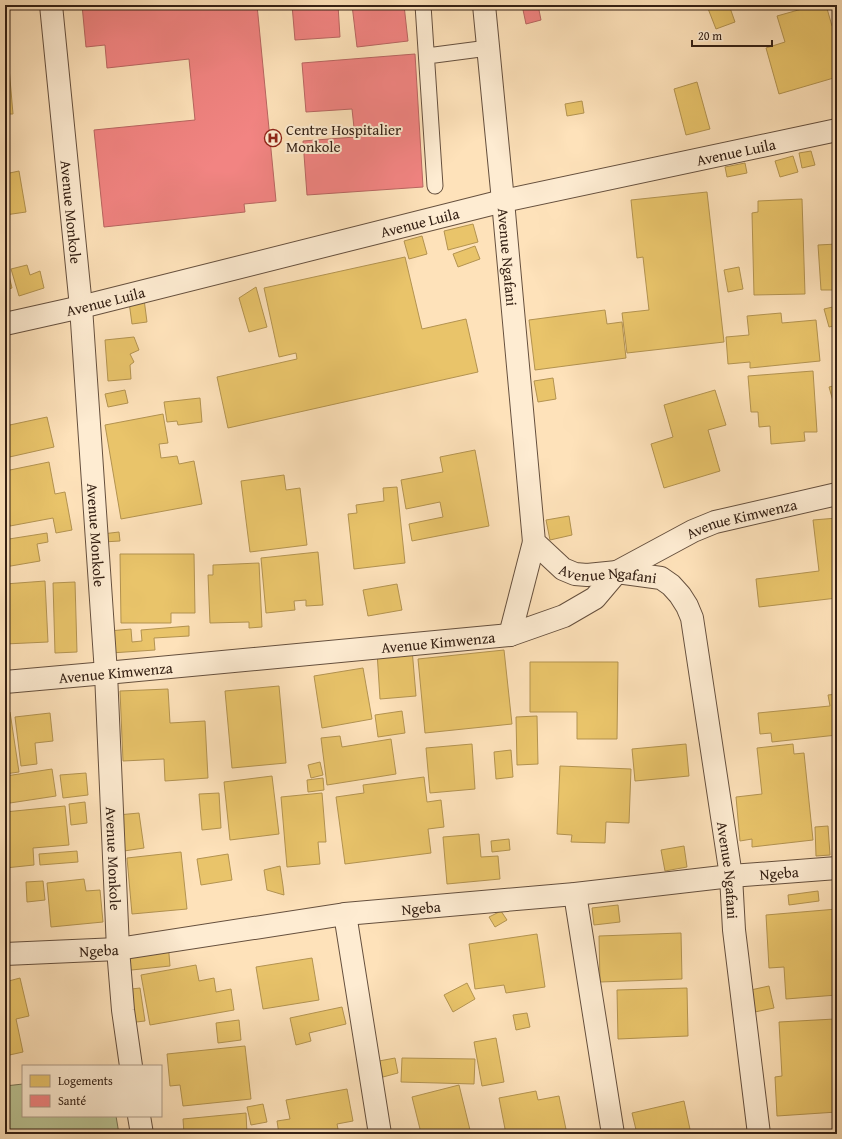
<svg xmlns="http://www.w3.org/2000/svg" width="842" height="1139" viewBox="0 0 842 1139" font-family="'Gentium Book Plus',serif">
<rect width="100%" height="100%" fill="#fee2ba"/>
<filter id="stains"><feTurbulence type="fractalNoise" baseFrequency=".005" numOctaves="4"/><feColorMatrix values="0 0 0 0 .2 0 0 0 0 .09 0 0 0 0 .02 0 0 0 .5 -.17"/></filter>
<radialGradient id="worn" r=".72"><stop offset=".6" stop-color="#630" stop-opacity="0"/><stop offset="1" stop-color="#630" stop-opacity=".3"/></radialGradient>
<!-- green -->
<path fill="#bbc494" stroke="#787254" d="M23,1084V1116H116L119,1134H5V1086Z"/>
<!-- homes -->
<path fill="#e9c46a" stroke="#b39350" d="M709,5H729L735,22L716,29L707,6Z
M816,5H826L832,26L837,25V77L779,94L766,48L785,42L777,16Z
M5,33H6L13,114H5Z
M697,82L710,129L686,135L674,89Z
M582,101L584,113L567,116L565,104Z
M811,151L815,165L802,168L799,153Z
M793,156L798,172L780,177L775,161Z
M745,163L747,173L727,177L725,167Z
M19,171L26,212L5,215V174Z
M707,192L724,342L627,353L622,313L649,310L643,257L637,258L631,200Z
M802,199L805,294L754,295L752,213L758,212V201Z
M473,224L478,242L448,250L444,231Z
M422,236L427,254L409,259L404,241Z
M837,244V290H821L818,245Z
M475,246L480,259L458,267L453,254Z
M405,257L422,329L466,319L478,372L228,428L217,377L297,359L296,353L279,357L264,288Z
M5,259L12,288L5,290Z
M27,265L30,275L40,271L44,288L19,296L11,269Z
M739,267L743,289L728,292L724,270Z
M256,287L267,327L249,332L239,298Z
M144,299L147,322L132,324L129,302Z
M837,306V325L829,327L824,309Z
M605,310L607,324L622,322L626,358L535,370L529,320Z
M781,313L782,323L816,320L820,361L750,368V362L728,364L726,337L749,335L747,316Z
M134,337L139,350L130,354L134,362L130,365L131,379L108,381L105,340Z
M813,371L817,432H804L805,441L771,444L770,426L759,427L758,412H751L748,376Z
M553,378L556,399L538,402L534,381Z
M837,385V415L829,387Z
M125,390L128,403L108,407L105,394Z
M715,390L726,425L708,430L720,471L664,488L651,444L673,437L664,405Z
M200,398L202,422L178,425L177,421L167,422L164,402Z
M163,414L168,443L159,444L161,458L177,456L179,464L194,461L202,504L121,519L105,425Z
M47,417L54,447L5,458V426Z
M475,450L489,526L412,541L409,524L443,517L440,502L406,509L401,480L443,472L440,457Z
M49,462L55,494L65,492L72,530L56,533L53,518L10,526L5,502V471Z
M284,475L286,490L300,488L307,545L250,552L241,481Z
M397,487L405,563L354,569L348,514L357,513L356,505L384,501L383,488Z
M569,516L572,535L550,540L546,520Z
M5,518H6L9,539L47,533L48,542L37,544L40,561L5,567Z
M837,518V598L759,607L756,579L819,571L813,520Z
M119,532L120,541L103,542L102,534Z
M318,552L323,605L306,606V600L294,601L295,610L266,613L261,558Z
M120,554H194L195,613H171V623H121Z
M259,563L262,627L249,628V622L210,623L208,575H213V565Z
M45,581L48,642L5,644V584Z
M75,582L77,652L55,653L53,583Z
M397,584L402,610L368,616L363,590Z
M189,626V636L154,638L155,650L111,653L109,631L131,629L132,642L142,641L141,630Z
M412,649L416,696L380,699L377,652Z
M504,650L512,724L425,733L418,659Z
M530,662H618L617,739H577V712H530Z
M363,668L372,719L322,728L314,676Z
M279,686L286,763L232,768L225,691Z
M168,689L170,723L205,721L208,778L165,781L164,759L123,761L120,691Z
M837,694V735L772,742L771,733L760,734L758,713L830,706L828,695Z
M402,711L405,733L378,737L375,715Z
M5,712H10L19,772L5,774Z
M50,713L53,741L35,743L37,764L21,766L15,717Z
M537,716L538,764L517,765L516,717Z
M340,736L342,747L391,739L396,774L327,785L321,738Z
M472,744L475,789L430,793L426,748Z
M686,744L689,776L635,781L632,749Z
M793,744L794,754L804,753L813,840L752,847V839L740,841L736,797L762,794L757,748Z
M511,750L513,777L496,779L494,752Z
M320,762L323,775L311,778L308,765Z
M560,766L631,769L629,823L606,822L605,843L571,842L572,835L557,834Z
M52,769L56,796L10,803L6,776Z
M86,773L88,795L63,798L60,775Z
M272,776L279,834L230,840L224,782Z
M424,777L427,802L441,800L444,827L428,829L431,853L345,864L336,797L364,793L363,785Z
M323,778L324,790L308,792L307,780Z
M219,793L221,828L202,830L199,794Z
M322,793L326,842H318L320,864L287,867L281,797Z
M85,802L87,823L71,825L69,804Z
M65,806L69,845L33,848L34,865L5,868V812Z
M139,813L144,848L124,851L118,815Z
M828,826L830,855L816,856L815,827Z
M479,834L481,857L498,856L500,879L447,884L443,837Z
M509,839L510,850L492,852L491,841Z
M684,846L687,867L665,871L661,850Z
M77,851L78,862L40,865L39,854Z
M181,852L187,909L132,914L127,858Z
M228,854L232,880L201,885L197,859Z
M280,866L283,886L284,895L267,890L264,870Z
M84,879L86,891L100,890L103,922L51,927L47,883Z
M43,881L45,900L27,902L26,882Z
M818,891L819,901L789,905L788,895Z
M618,905L620,922L594,925L592,908Z
M837,909V995L786,999L784,967L769,968L766,915Z
M501,911L507,920L495,927L489,917Z
M681,933L682,979L600,982L599,936Z
M537,934L545,987L506,993L504,985L475,989L469,944Z
M168,942L170,966L122,971L120,949Z
M312,958L319,1000L263,1009L256,967Z
M196,965L199,981L214,978L216,992L231,989L234,1010L150,1025L141,975Z
M20,978L29,1016L16,1019L23,1052L5,1056V982Z
M467,983L475,999L453,1012L444,995Z
M769,986L774,1008L750,1013L746,991Z
M140,988L145,1021L128,1023L123,990Z
M687,988L688,1036L618,1039L617,990Z
M342,1007L346,1024L309,1033L311,1041L296,1045L290,1018Z
M527,1013L530,1027L516,1030L513,1015Z
M835,1019L837,1058V1112L777,1116L775,1077L782,1076L779,1022Z
M239,1020L241,1040L218,1043L216,1023Z
M496,1038L504,1082L482,1086L474,1042Z
M245,1046L251,1099L183,1106L180,1085L170,1086L167,1054Z
M395,1058L398,1073L383,1077L379,1061Z
M402,1058L475,1059L474,1084L401,1082Z
M459,1085L471,1134H426L425,1132L421,1133L412,1097Z
M347,1089L353,1121L337,1124L339,1134H279L277,1121L290,1119L286,1100Z
M536,1091L538,1100L559,1096L567,1134H506L499,1098Z
M684,1101L691,1134H637L632,1113Z
M263,1104L267,1122L251,1125L247,1107Z
M246,1113L247,1134H184L183,1119Z"/>
<!-- health -->
<path fill="#f28482" stroke="#b96661" d="M82,5H257L276,201L244,204L245,212L104,227L94,130L195,120L189,59L107,68L105,45L86,47Z
M292,5H338L340,37L295,40Z
M352,5H404L408,41L357,47Z
M522,5H538L541,20L526,24Z
M415,54L423,187L307,195L303,141L355,137L352,109L306,112L302,63Z"/>
<g fill="none" stroke-linecap="round" stroke-linejoin="round">
<!-- lane casing -->
<g stroke="#66503e" stroke-width="17">
<path id="lane" d="M423,5L435,186
M427,56L488,48"/>
</g>
<!-- street casing -->
<g stroke="#66503e" stroke-width="24">
<g id="street">
<path id="s1" d="M51,5L81,307L106,673L118,949L123,1010L131,1066"/>
<path id="s2" d="M484,5L503,201L534,542L563,569L575,574L587,575L617,572L661,578L671,585L680,595L687,606L692,618L731,876L734,930L759,1134"/>
<path id="s3" d="M5,324L81,307L503,201L837,130"/>
<path d="M510,635L534,542"/>
<path id="s4" d="M5,682L106,673L510,635L564,616L595,598L617,572L693,531L715,522L837,494"/>
<path d="M575,894L613,1134"/>
<path d="M345,914L380,1134"/>
<path id="s5" d="M5,954L118,949L345,914L575,894L731,876L837,868"/>
<path d="M139,1116L142,1134"/>
</g>
</g>
<!-- lane -->
<use href="#lane" stroke="#feecd2" stroke-width="15"/>
<!-- street -->
<use href="#street" stroke="#feecd2" stroke-width="22"/>
</g>
<!-- icons -->
<defs>
<g id="hospital-ring" transform="scale(0.9)"><circle r="9.5" fill="#feecd2" stroke="#8f2418" stroke-width="1.5"/><path d="M-5-5h3v3.5h4V-5h3V5h-3V1.5h-4V5h-3Z" fill="#8f2418"/></g>
</defs>
<g fill-rule="evenodd">
<use href="#hospital-ring" x="273" y="138"/>
</g>
<g text-anchor="middle" dominant-baseline="central" stroke-width="4" stroke-linejoin="round" paint-order="stroke">
<!-- poi labels -->
<g font-size="15" fill="#342014" stroke="#feecd2" text-anchor="start">
<text x="286" y="129">Centre Hospitalier<tspan x="286" dy="17">Monkole</tspan></text>
</g>
<!-- street labels -->
<g font-size="15" fill="#342014" stroke="#feecd2">
<text stroke="none"><textPath href="#s3" startOffset="751">Avenue Luila</textPath></text>
<text stroke="none"><textPath href="#s1" startOffset="208">Avenue Monkole</textPath></text>
<text stroke="none"><textPath href="#s3" startOffset="427">Avenue Luila</textPath></text>
<text stroke="none"><textPath href="#s2" startOffset="253">Avenue Ngafani</textPath></text>
<text stroke="none"><textPath href="#s3" startOffset="103">Avenue Luila</textPath></text>
<text stroke="none"><textPath href="#s4" startOffset="771">Avenue Kimwenza</textPath></text>
<text stroke="none"><textPath href="#s1" startOffset="532">Avenue Monkole</textPath></text>
<text stroke="none"><textPath href="#s2" startOffset="625">Avenue Ngafani</textPath></text>
<text stroke="none"><textPath href="#s4" startOffset="435">Avenue Kimwenza</textPath></text>
<text stroke="none"><textPath href="#s4" startOffset="111">Avenue Kimwenza</textPath></text>
<text stroke="none"><textPath href="#s1" startOffset="856">Avenue Monkole</textPath></text>
<text stroke="none"><textPath href="#s2" startOffset="985">Avenue Ngafani</textPath></text>
<text stroke="none"><textPath href="#s5" startOffset="779">Ngeba</textPath></text>
<text stroke="none"><textPath href="#s5" startOffset="419">Ngeba</textPath></text>
<text stroke="none"><textPath href="#s5" startOffset="94">Ngeba</textPath></text>
</g>
</g>
<!-- margin -->
<rect width="842" height="1139" fill="none" stroke="#fee2ba" stroke-width="20"/>
<rect x="6" y="6" width="830" height="1127" fill="none" stroke="#342014" stroke-width="2"/>
<rect x="10" y="10" width="822" height="1119" fill="none" stroke="#342014"/>
<!-- legend -->
<rect x="22" y="1065" width="140" height="52" fill="#feecd2" stroke="#ad9a86"/>
<rect x="30" y="1075" width="20" height="12" fill="#e9c46a" stroke="#ad9a86"/>
<text x="58" y="1085" font-size="12" fill="#342014">Logements</text>
<rect x="30" y="1095" width="20" height="12" fill="#f28482" stroke="#ad9a86"/>
<text x="58" y="1105" font-size="12" fill="#342014">Santé</text>
<!-- scale -->
<path d="M692 40v6h80v-6" fill="none" stroke="#342014" stroke-width="2"/>
<text x="698" y="40" font-size="12" fill="#342014" stroke="#feecd2" stroke-width="3" paint-order="stroke">20 m</text>
<rect width="100%" height="100%" filter="url(#stains)"/>
<rect width="100%" height="100%" fill="url(#worn)"/>
</svg>
